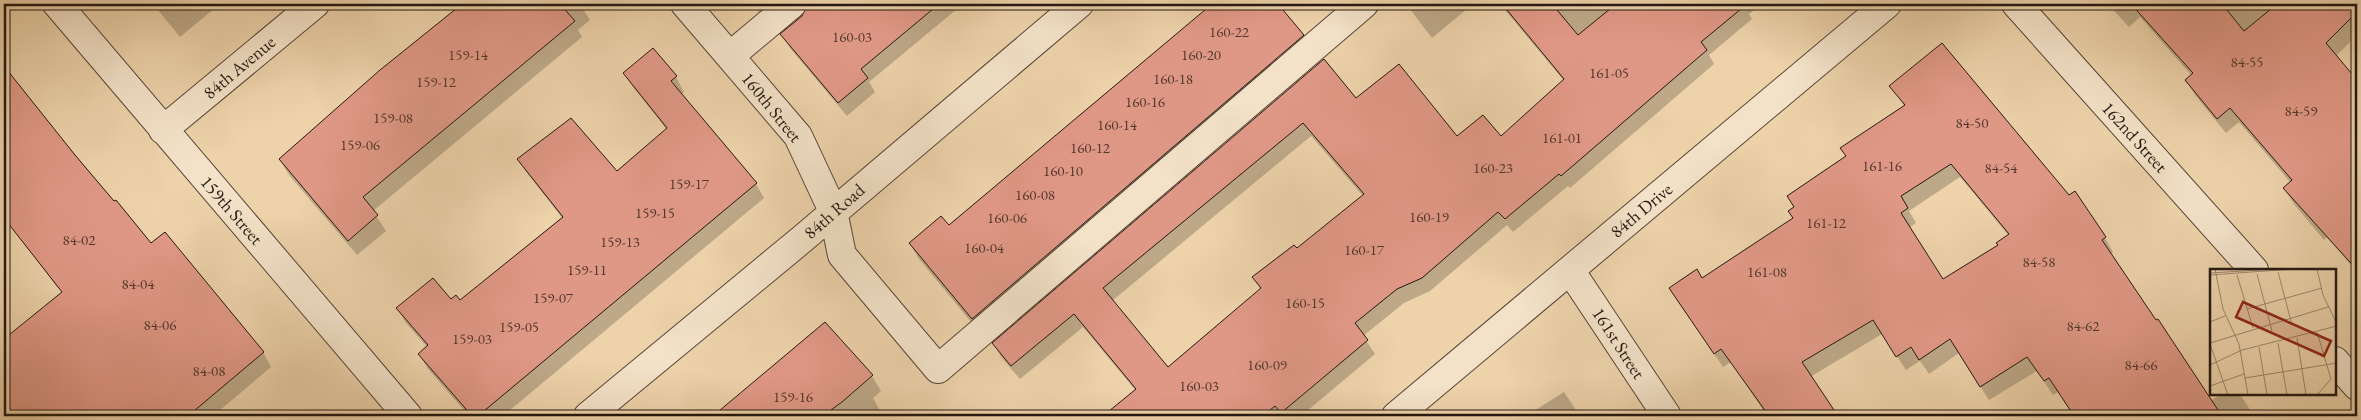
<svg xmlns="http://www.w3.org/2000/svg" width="2361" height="420" viewBox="0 0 2361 420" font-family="'EB Garamond',serif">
<rect width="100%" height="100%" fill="#edd2aa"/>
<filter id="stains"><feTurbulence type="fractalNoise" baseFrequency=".004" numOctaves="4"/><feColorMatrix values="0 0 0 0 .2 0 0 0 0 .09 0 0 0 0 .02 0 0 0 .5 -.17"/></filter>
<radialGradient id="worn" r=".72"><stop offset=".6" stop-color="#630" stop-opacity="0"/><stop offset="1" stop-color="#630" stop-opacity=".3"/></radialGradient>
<!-- shadow -->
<path fill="#0003" fill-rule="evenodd" d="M153,4H220L180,37Z
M463,4H580L590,20L578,30L582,37L373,211L386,231L357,255L289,175L280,160Z
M752,4H795L769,23Z
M807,4H963L869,82L875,92L847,116L790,48L782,34L808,10Z
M1214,4H1277L1303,36L1311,51L981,334L919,259L910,244L948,226Z
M1406,4H1473L1432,38Z
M1500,4H1762L1749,14L1752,19L1709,55L1714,64L1570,188L1568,186L1513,232L1507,225L1430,291L1404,303L1363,336L1375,354L1301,416H1105L1136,391L1083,327L1020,379L1001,357L994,344L1324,61L1356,100L1457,138H1501L1564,81ZM1311,136L1363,196L1297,250L1254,277L1261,290L1168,369L1112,301Z
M2108,4H2357V35L2336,56L2357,81V272L2327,237L2324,240L2293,203L2284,188L2291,183L2239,122L2226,133L2195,95L2186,80L2192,76L2140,17L2129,27Z
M4,70L151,245L263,352L271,367L213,416H175L63,284L58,288L4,217Z
M624,73L676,77L684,92L681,94L756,184L764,198L503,416H469L428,369L419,354L427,347L406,323L398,309L451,301L460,302L563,219L527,173L519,159L616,173L667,130L633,87Z
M1891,86L2105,238L2113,252L2110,254L2211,401L2221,394H2240L2254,416H2074L2058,392L2053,395L2037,371L1989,400L1959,353L1929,374L1920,361L1906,370L1882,334L1810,377L1837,416H1767L1731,362L1723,367L1670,288L1702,279L1794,219L1847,157L1905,107ZM1960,177L2009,236L1999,245L1943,280L1909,228L1916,223L1909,211Z
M825,324L872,376L881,391L873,398L883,416H715Z
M23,325L97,416H4V341Z
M1564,392L1580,416H1526Z"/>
<!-- building -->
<path fill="#e09886" stroke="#241811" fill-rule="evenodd" d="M462,4H560L575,21L363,197L378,215L348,241L279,159L380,70Z
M807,4H939L861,69L868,78L838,103L780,34L802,16Z
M1212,4H1278L1304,35L972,319L909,243L941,216L949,225Z
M1502,4H1552L1578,35L1616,4H1747L1701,42L1707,50L1561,176L1559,174L1505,219L1498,212L1422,278L1397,289L1355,323L1368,340L1281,413L1275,406L1263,416H1103L1136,389L1074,314L1011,366L992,343L1324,59L1356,98L1399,64L1457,136L1483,115L1501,136L1564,79ZM1303,123L1364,194L1297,248L1294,245L1252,277L1261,288L1168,367L1103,288Z
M2131,4H2222L2244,31L2277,4H2357V12L2326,43L2357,80V270L2283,188L2292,180L2230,108L2217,119L2185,80L2193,73Z
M1942,43L2069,195L2075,191L2106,237L2102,240L2156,320L2158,319L2222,416H2074L2049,378L2044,381L2027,357L1980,387L1950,339L1919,360L1911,347L1896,357L1873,320L1802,362L1838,416H1769L1721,349L1714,354L1669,288L1697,269L1702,278L1793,218L1788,211L1794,207L1787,196L1846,156L1840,148L1905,105L1889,86ZM1951,164L2009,234L1996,243L1998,245L1943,279L1901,213L1908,208L1901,196Z
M653,48L677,76L671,81L757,183L478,416H472L418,354L428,345L396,308L433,278L451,299L456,295L460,300L563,217L517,159L571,118L617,171L667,128L623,73Z
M4,66L75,155L114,201L116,200L151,243L165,232L264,352L188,416H4V339L62,292L4,218Z
M825,322L873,375L842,402L823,416H713Z"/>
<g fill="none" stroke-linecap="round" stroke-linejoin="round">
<!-- minor casing -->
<g stroke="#564637" stroke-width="30">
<path id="minor" d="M57,4L408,416
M685,4L798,136L833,211L842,255L938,369L1364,4
M2016,4L2254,270
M730,56L792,4
M163,130L315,4
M1570,270L1667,416
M2335,361L2357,386
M588,416L801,240L1079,4
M1396,416L1887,4"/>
</g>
<!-- minor -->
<use href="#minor" stroke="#f3e2c8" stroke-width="28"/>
</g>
<g text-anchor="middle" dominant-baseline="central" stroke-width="4" stroke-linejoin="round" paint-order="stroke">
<!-- number labels -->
<g font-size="15" fill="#53382e">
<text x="1229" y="31">160-22</text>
<text x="852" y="36">160-03</text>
<text x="468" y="54">159-14</text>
<text x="1201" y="54">160-20</text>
<text x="2247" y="61">84-55</text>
<text x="1609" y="72">161-05</text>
<text x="1173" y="78">160-18</text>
<text x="436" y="81">159-12</text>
<text x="1145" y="101">160-16</text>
<text x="2301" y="110">84-59</text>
<text x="393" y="117">159-08</text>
<text x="1972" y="122">84-50</text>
<text x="1117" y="124">160-14</text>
<text x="1562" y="137">161-01</text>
<text x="360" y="144">159-06</text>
<text x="1090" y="147">160-12</text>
<text x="1882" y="165">161-16</text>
<text x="1493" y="167">160-23</text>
<text x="2001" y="167">84-54</text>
<text x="1063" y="170">160-10</text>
<text x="689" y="183">159-17</text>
<text x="1035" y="194">160-08</text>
<text x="655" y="212">159-15</text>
<text x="1429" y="216">160-19</text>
<text x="1007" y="217">160-06</text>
<text x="1826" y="222">161-12</text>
<text x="79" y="239">84-02</text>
<text x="620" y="241">159-13</text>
<text x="984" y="247">160-04</text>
<text x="1364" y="249">160-17</text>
<text x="2039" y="261">84-58</text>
<text x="587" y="269">159-11</text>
<text x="1767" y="271">161-08</text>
<text x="138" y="283">84-04</text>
<text x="553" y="297">159-07</text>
<text x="1305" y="302">160-15</text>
<text x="160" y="324">84-06</text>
<text x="2083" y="325">84-62</text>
<text x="519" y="326">159-05</text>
<text x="472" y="338">159-03</text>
<text x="1267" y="364">160-09</text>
<text x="2141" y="364">84-66</text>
<text x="209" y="370">84-08</text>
<text x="1199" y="385">160-03</text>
<text x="793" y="396">159-16</text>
</g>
<!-- street labels -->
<g font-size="18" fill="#241811" stroke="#f3e2c8">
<text transform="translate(239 67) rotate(-40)">84th Avenue</text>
<text transform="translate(772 107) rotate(51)">160th Street</text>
<text transform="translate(2135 137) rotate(48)">162nd Street</text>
<text transform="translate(232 210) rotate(49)">159th Street</text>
<text transform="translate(1641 210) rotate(-40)">84th Drive</text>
<text transform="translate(834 211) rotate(-41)">84th Road</text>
<text transform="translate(1619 343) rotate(57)">161st Street</text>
</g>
</g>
<!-- overview -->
<g transform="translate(2210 269)">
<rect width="126" height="126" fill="#edd2aa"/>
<path fill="none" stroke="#9d886d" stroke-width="1" d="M5,0L13,40L29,75L38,126M107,0L113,26L127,55M68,3L82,56M0,4L66,0M47,5L62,62M0,6L83,0M27,6L43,59M37,40L112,19M0,53L15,47M107,63L121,110L107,126M87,69L96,126M0,74L118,38M68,74L77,126M0,75L18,126M49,78L57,126M0,96L32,81L127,57M35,109L127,94M0,117L34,105"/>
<path fill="#8f2418" fill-opacity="0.15" stroke="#8f2418" stroke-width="2.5" d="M33,33L121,72L114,87L26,48Z"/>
<rect width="126" height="126" fill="none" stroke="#241811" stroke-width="2.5"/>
</g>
<!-- margin -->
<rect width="2361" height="420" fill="none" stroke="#edd2aa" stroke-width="20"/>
<rect x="5" y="5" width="2351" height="410" fill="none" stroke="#241811" stroke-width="2.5"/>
<rect x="10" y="10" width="2341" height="400" fill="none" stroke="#241811"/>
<rect width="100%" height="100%" filter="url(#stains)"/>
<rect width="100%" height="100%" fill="url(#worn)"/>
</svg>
